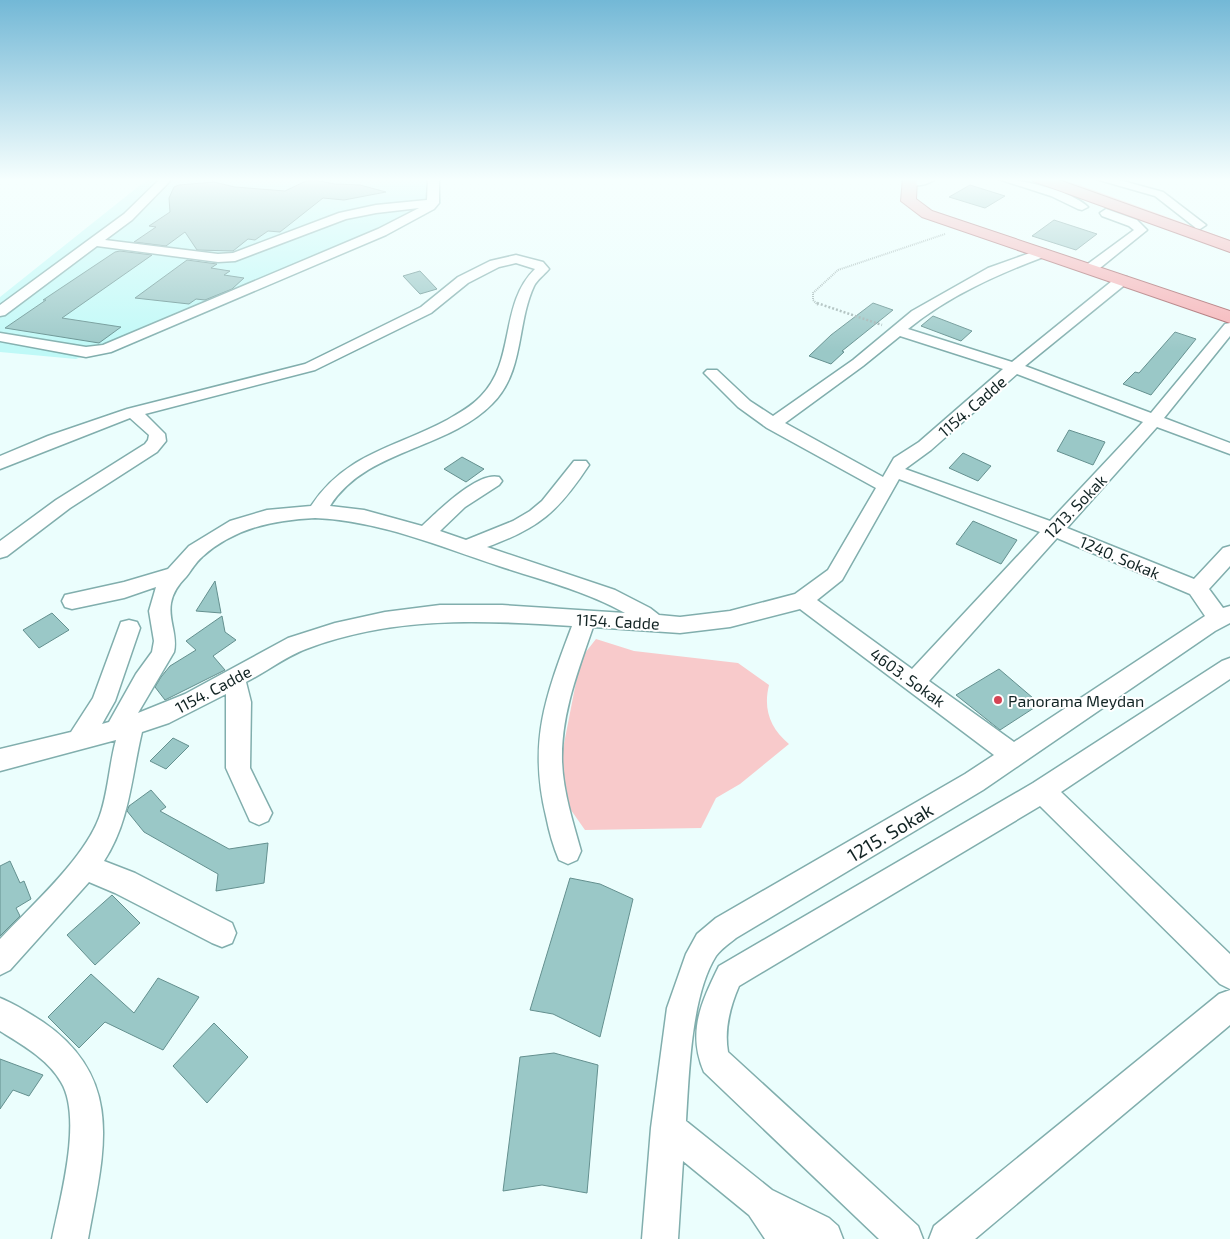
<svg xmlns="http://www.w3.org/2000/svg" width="1230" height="1239" viewBox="0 0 1230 1239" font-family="'Exo 2',sans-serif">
<rect width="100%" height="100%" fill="#ebfefd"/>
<!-- built -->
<path fill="#bff9f7" d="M149,178H438L441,203L76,359L0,352V297Z"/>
<!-- green -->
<path fill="#f8cacb" d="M1051,178H1058L1085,187L1230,240V242Z
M596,639L634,651L738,663L769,685C763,709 770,728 789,744L740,784L716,798L701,828L585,830L566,803L561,759L577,677L585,653Z"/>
<!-- building -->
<path fill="#9ac8c7" stroke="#64908f" d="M314,180L335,184L360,185L386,192L344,200L323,198L280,232L268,231L255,240L248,239L233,251L197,250L185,232L166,246L134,242L156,227L149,226L170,212L169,198L174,187L179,185L214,182L235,187L285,191L306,181Z
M970,185L1005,196L985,208L949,197Z
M1054,220L1097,234L1076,250L1032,236Z
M120,251L152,255L62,318L121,327L99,343L5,328L46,300H43L115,252Z
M187,260L217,264L211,268L230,271L224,275L244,278L232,289L205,300L196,299L189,304L135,298Z
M420,271L437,289L420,294L403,276Z
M873,303L893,310L842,351L844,352L831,364L809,356L831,335Z
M933,316L972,331L961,341L921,326Z
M1175,332L1196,339L1151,395L1123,384L1135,372L1139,373Z
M1069,430L1105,442L1093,465L1057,451Z
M963,453L991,466L978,481L949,468Z
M462,457L484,469L466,482L444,469Z
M973,521L1017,540L1001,564L956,544Z
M215,581L221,613L196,611Z
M52,613L69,630L39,648L23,630Z
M222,616L225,632L236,640L213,656L225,670L165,700L155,687L161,677L170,666L196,650L186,641Z
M999,669L1040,704L1000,730L956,695Z
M173,738L189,746L166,769L150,761Z
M151,790L166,807L160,811L229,849L268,843L264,883L216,891L218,874L144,832L127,811L129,806Z
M10,861L20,883L24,881L31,899L16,908L20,916L0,936V866Z
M570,878L600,884L633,899L600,1037L553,1014L530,1010Z
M112,895L140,923L95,965L67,935Z
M91,974L134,1013L158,978L199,997L163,1050L105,1022L79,1048L48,1017Z
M214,1023L248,1057L207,1103L173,1066Z
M554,1053L598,1065L587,1193L542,1185L503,1191L520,1057Z
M0,1059L43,1075L29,1096L13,1090L0,1109Z"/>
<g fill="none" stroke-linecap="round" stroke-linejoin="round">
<!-- minor casing -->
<g stroke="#81aead" stroke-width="3">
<path id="minor" d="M428,178H439V203L434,209L386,235L111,352L86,357L0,341V333L86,347L103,345L378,229L419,208L376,213L346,219L235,261L218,262L97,246L5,315L0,316V305L124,214L160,179H168L170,181L132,220L105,240L218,254L233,253L339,213L376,205L427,200Z
M937,178C928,185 913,189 903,181L906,178Z
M995,178C1017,178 1073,191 1088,207L1082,210L1078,209L1051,196Z
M1092,178H1112L1163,192L1206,225L1200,229L1196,228L1155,196Z
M1106,209L1137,220L1147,230L1095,272H1085L1083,269L1085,266L1134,230L1129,226L1102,216L1100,213Z
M1041,249L1046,250L1047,253L1046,256C998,274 948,296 908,329L1012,362L1117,277H1127L1129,280L1127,283L1025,366L1151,413L1225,324L1230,323V336L1164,418L1230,443V454L1157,427L1067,528L1194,579L1223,548L1230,546V566L1209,589L1223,608L1230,606V623L1215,631L983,790L736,938C730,943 721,949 716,956C691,995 689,1074 686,1121L772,1190L829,1218L838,1226L843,1239H765L749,1215L683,1161L678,1239H642L651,1128L667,1008L686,954L697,934L716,918L965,774L994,755L800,609L730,627L680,633L593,627C578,671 561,714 562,761C563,792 573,822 581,851L577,860L568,864L559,860C553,846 549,831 546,816C528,741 546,695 572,626C481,620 393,616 306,649C285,657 266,672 246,682L251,702L250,768L272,813L268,821L259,825L250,821L226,768V694L169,723L142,732C131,778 130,821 104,861L135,873L232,923L236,933L232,943L222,947L212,943L115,893L89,882L10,970L0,975V939C31,906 83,860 99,818C108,795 109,765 116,740L0,771V749L71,732L93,698L121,622L129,620L137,622L140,628L115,701L102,724L109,722L136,674L152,652L154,641L149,611L156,587L124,598L72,609L65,607L62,601L65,595L124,582L168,569L189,546L230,521L267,510L311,506C346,453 395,448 447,420C459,413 472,406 481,396C516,361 499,304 535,269L516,263L499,267L468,283L431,313L315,370L145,414L165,434L166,441L157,452L70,508L7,556L0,558V541L56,500L145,444L148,440L149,435L130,418L0,469V456L48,436L127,409L305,364L421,307L458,277L490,261L516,255L543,262L549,269C544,275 537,280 534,286C516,325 525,371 492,404C447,450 366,449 330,506L364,510L422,526C438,511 478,471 499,477L502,481L499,485L465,507L440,531L466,540L513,521L530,511L542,501L574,461H586L589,465C558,512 539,528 487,547L615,590L650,608L659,615L680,617L730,611L795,594L828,570L876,488L767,428L738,407L704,373L707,370H717L750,401L773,416L853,360L912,311L988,268ZM900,336L1003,369L919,442L894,458L883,477L785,423L863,366ZM1017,374L1143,422L1050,521L905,469L931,450ZM899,479L1040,532L912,669L817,600L842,580ZM315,518C381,521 438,546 499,566C541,580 586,591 625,613L502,605H440L385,612L335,623L288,638L185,694L138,713L174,652C178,635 168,620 171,603C173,592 179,584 186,577C191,571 195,563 202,557C234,528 274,520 315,518ZM1057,538L1190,594L1205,616L1014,742L929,681Z
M1230,658V679L1061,792L1230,954V989L1220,984L1040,806L739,986C730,1007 724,1029 728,1052L918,1226L923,1239H879L704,1072C687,1032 701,1003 719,966L1033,783L1222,661Z
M1230,990V1025L975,1239H929L934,1226L1219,994Z
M0,998C15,1004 29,1013 43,1022C127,1080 103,1154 88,1239H52C60,1199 83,1118 61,1082C48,1059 21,1044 0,1031Z"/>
</g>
<!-- major casing -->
<g stroke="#a45f63" stroke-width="2">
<path id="major" d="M903,178H917L916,199L932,211L1230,311V323L922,217L901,201Z
M1031,178H1053L1230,241V252L1033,181Z"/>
</g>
<!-- path-far1 -->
<path stroke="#a0b3b2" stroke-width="2" stroke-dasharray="1 1" stroke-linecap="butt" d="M564,178H578
M818,305L813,300V293L838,270L945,234"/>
<!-- path -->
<path stroke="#a0b3b2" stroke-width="2.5" stroke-dasharray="2 2" stroke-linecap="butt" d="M817,303L882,325"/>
<!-- minor -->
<use href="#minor" fill="#fff" fill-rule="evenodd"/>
<!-- major -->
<use href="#major" fill="#f7b2b6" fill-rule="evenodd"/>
</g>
<!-- sky -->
<linearGradient id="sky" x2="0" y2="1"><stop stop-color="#73b8d6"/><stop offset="0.51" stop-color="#f6fffe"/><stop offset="1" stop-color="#f6fffe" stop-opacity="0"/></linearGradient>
<rect width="1230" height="352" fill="url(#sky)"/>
<!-- markers -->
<circle fill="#d54455" stroke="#fff" stroke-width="2" cx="998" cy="700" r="5"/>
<g text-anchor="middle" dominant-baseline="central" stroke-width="4" stroke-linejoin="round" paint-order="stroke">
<!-- street labels -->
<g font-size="16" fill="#122424" stroke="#fff">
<text transform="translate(972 406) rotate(-41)">1154. Cadde</text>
<text transform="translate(1075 506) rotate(-46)">1213. Sokak</text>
<text transform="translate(1120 557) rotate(23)">1240. Sokak</text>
<text transform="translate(618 621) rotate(3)">1154. Cadde</text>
<text transform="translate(908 677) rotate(36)">4603. Sokak</text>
<text transform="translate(213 689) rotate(-28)">1154. Cadde</text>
</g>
<!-- poi labels -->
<g font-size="16" fill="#122424" stroke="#fff" text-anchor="start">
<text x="1008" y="700">Panorama Meydan</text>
</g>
<!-- near-street labels -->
<g font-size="19" fill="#122424" stroke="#fff">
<text transform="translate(890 832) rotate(-31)">1215. Sokak</text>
</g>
</g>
</svg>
